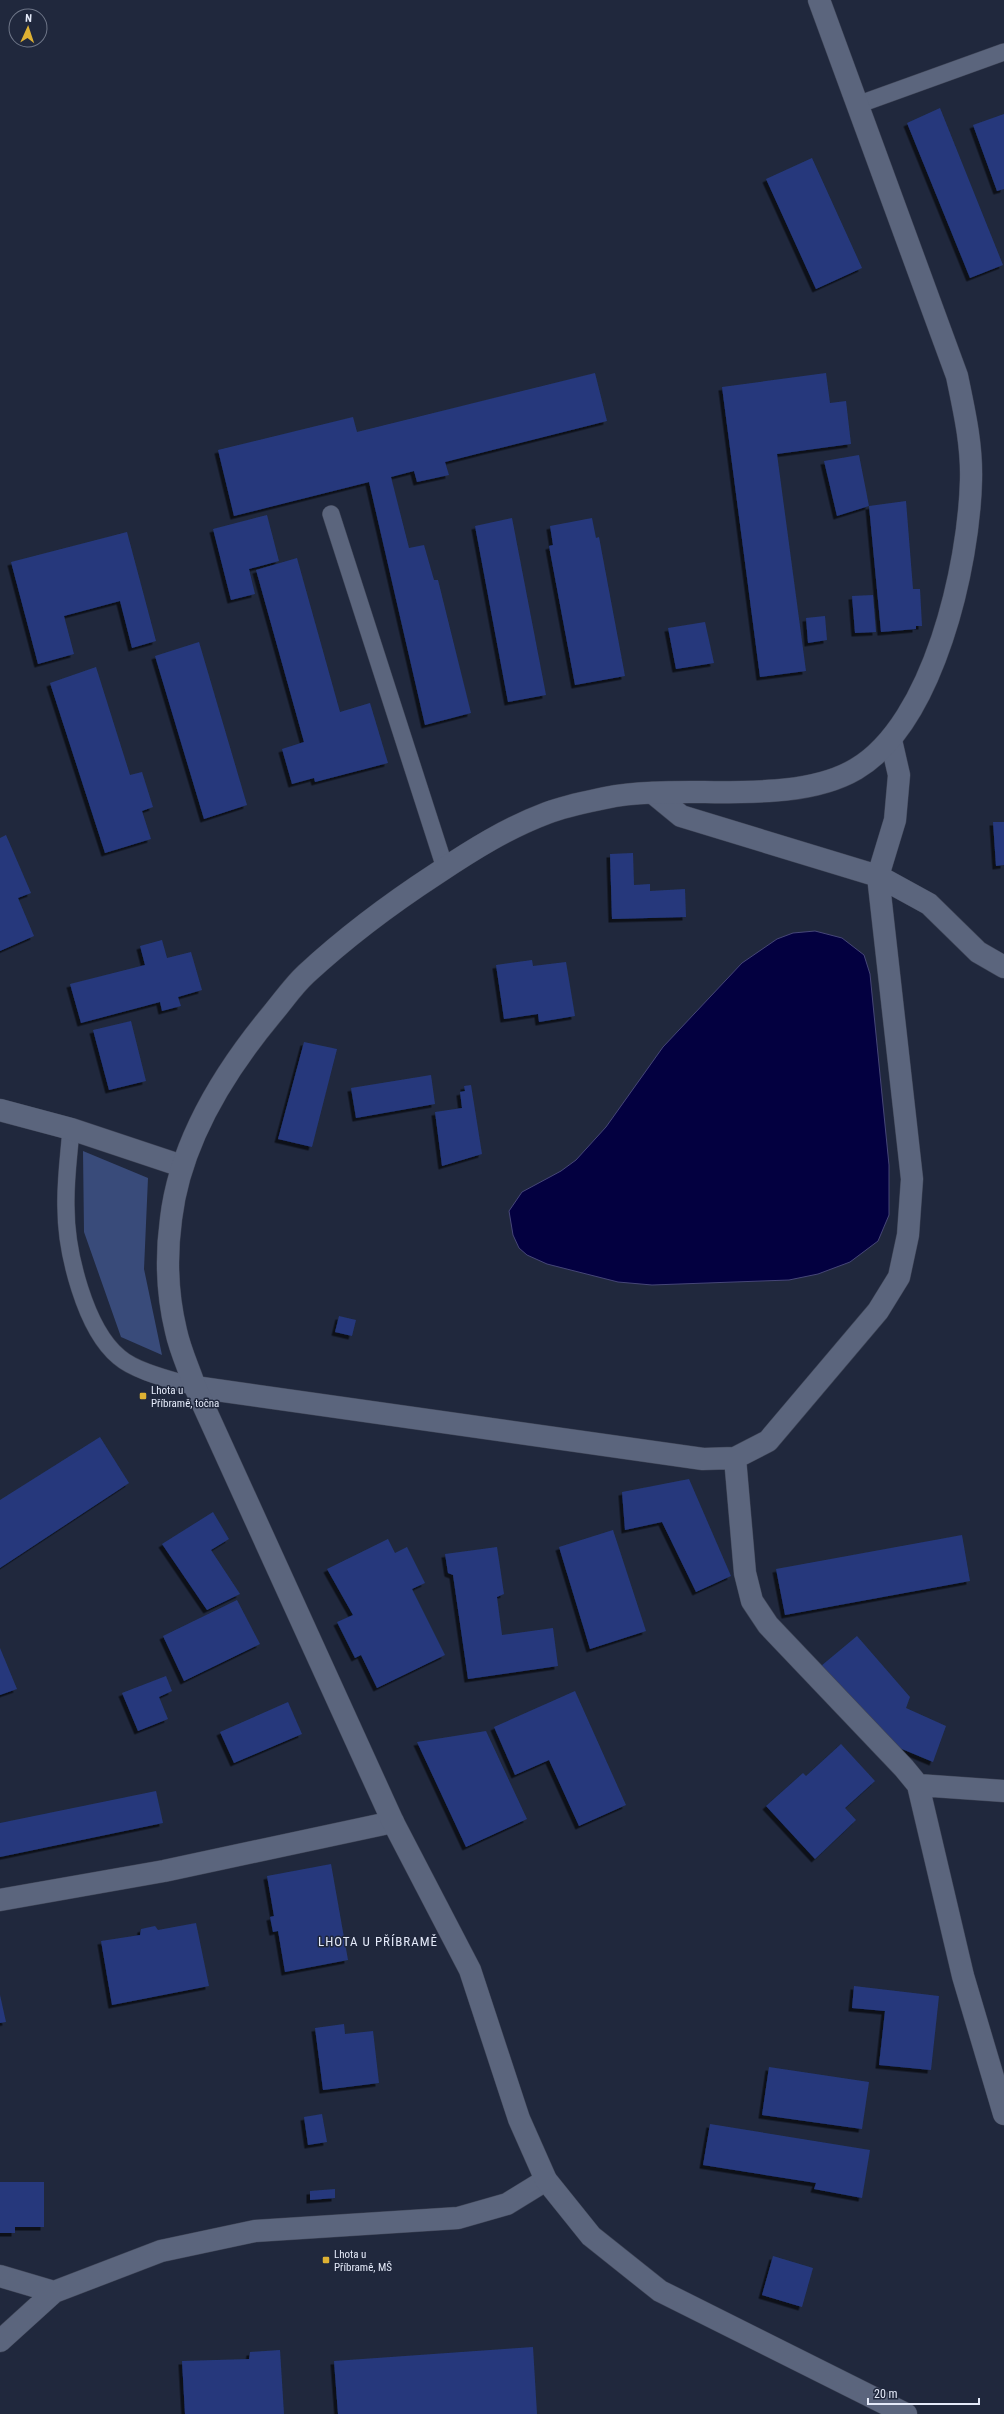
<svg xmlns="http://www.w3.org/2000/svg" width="1004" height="2414" viewBox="0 0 1004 2414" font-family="'Roboto Condensed',sans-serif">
<defs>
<filter id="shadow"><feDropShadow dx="-3.5" dy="3.5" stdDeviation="0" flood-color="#0009"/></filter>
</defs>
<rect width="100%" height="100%" fill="#20283d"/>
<!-- green -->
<path fill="#394b7a" d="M83,1151L148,1178L144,1269L162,1355L121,1337L84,1232Z"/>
<!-- water -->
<path fill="#030040" stroke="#464678" d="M815,931L842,938L864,955L870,974L889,1165V1215L878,1241L850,1262L818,1274L789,1280L652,1285L618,1282L547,1264L527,1255L519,1248L513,1235L509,1211L522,1192L561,1171L576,1160L606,1127L663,1047L742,963L777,939L793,933Z"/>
<!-- building -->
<path fill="#25397c" filter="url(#shadow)" d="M940,108L1003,265L970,278L907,123Z
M1004,114V189L997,191L973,125Z
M812,158L862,268L816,289L766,179Z
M595,373L607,421L445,462L449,475L417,482L414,471L391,477L409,548L424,545L434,580H438L471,713L425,725L369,482L234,516L218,450L353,417L357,432Z
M826,373L830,403L846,401L851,444L777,454L806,671L760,677L722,387Z
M859,455L869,506L837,516L824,461Z
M906,501L913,589H920L922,626H916V629L881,632L869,506Z
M267,515L279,561L249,569L255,594L231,600L213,529Z
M512,518L546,695L508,702L475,526Z
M592,518L596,538L599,537L625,676L575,685L549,546L553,545L550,526Z
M127,532L156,641L132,648L120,601L64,616L74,654L38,664L11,562Z
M297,558L340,712L370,703L388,763L315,782L314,778L292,784L282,749L304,742L256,570Z
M873,595L876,632L855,633L852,596Z
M825,616L827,640L808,643L806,618Z
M705,622L714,663L676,669L668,628Z
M199,642L247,805L204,819L155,656Z
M96,667L130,775L142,772L153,807L142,811L151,839L105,853L50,683Z
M993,822H1004V865L996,866Z
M6,835L31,893L18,898L34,936L0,951V838Z
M633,853L634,885L650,884V891L685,889L686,917L612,919L610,854Z
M162,940L167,958L191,952L202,990L178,997L181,1006L162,1011L160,1002L81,1023L70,984L145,965L140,946Z
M532,960L533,966L566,962L575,1016L539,1022L538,1014L504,1019L496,965Z
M131,1021L146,1081L109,1090L93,1030Z
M304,1042L337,1049L312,1147L278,1139Z
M431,1075L435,1104L356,1118L351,1088Z
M471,1085L482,1154L442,1166L435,1112L462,1108L460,1092L465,1091L464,1086Z
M339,1316L356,1320L352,1336L335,1332Z
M100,1437L129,1483L0,1568V1500Z
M689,1479L731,1576L696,1592L662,1522L625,1530L622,1492Z
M213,1512L229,1539L211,1550L240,1594L207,1610L162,1544Z
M613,1530L646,1631L590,1649L559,1547Z
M962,1535L970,1581L785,1615L776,1569Z
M388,1539L395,1553L407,1547L425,1583L412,1589L445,1655L377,1688L361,1655L355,1658L337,1622L353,1615L327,1569Z
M497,1547L504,1594L497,1597L502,1635L553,1628L558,1666L468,1679L453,1575L448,1573L445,1554Z
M237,1600L260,1644L184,1681L163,1636Z
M857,1636L910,1697L906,1708L946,1726L933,1762L890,1744L821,1666Z
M0,1648L17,1689L0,1695Z
M166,1676L172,1691L159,1697L168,1719L138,1731L122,1693Z
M575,1691L626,1805L579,1826L549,1760L515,1775L494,1727Z
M288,1702L302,1734L234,1763L220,1732Z
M486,1731L527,1819L466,1847L417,1742Z
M841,1744L875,1781L845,1808L856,1820L815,1859L766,1806L803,1773L806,1776Z
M156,1791L163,1823L0,1857V1823Z
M331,1864L348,1960L285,1972L278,1931L273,1932L270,1917L274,1916L267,1876Z
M196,1923L209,1986L112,2005L101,1941L140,1935L141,1929L155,1926L158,1930Z
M854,1986L939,1996L931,2070L879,2065L885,2011L852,2008Z
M0,1995L6,2022L0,2023Z
M344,2024L345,2034L373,2031L379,2083L323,2090L315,2028Z
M769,2067L869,2082L862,2129L762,2115Z
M322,2114L327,2142L308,2145L304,2117Z
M710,2124L870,2150L862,2198L814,2189L816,2183L703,2165Z
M0,2182H44V2227H15V2233H0Z
M335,2189V2198L310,2200V2191Z
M773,2256L813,2268L802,2307L762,2295Z
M533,2347L537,2414H338L334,2361Z
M280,2350L284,2414H185L182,2361L249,2359L250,2352Z"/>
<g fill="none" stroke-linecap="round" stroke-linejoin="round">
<!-- service casing -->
<g stroke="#3e4456" stroke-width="18">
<path id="service" d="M857,105L1004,52
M331,514L445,868
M71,1129C69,1155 65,1182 66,1208C66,1252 85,1329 119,1357C136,1372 173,1380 195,1387"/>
</g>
<!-- minor casing -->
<g stroke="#3e4456" stroke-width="23">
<path id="minor" d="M653,793L681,816L878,876L929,904L978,952L1004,967
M0,1110L71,1129L182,1166
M195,1387L703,1459L735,1458L768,1441L878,1311L899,1277L908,1235L912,1179L878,876L895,820L899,775L891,740
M735,1458L745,1573L752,1601L768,1625L904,1768L918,1785L963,1976L1004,2114
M918,1785L1004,1791
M0,1900L164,1871L393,1822
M0,2276L54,2292
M0,2341L54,2292L161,2251L255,2231L458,2218L507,2204L546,2180"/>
</g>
<!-- tertiary casing -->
<g stroke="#3e4456" stroke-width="23">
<path id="tertiary" d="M819,0L957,376C964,410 972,444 971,480C969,565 934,723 856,769C790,808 680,782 605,798C586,802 565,806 547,813C507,828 472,850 436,874C390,904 346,937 306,974C293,986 283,1001 272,1014C223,1073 180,1142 171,1219C166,1256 167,1294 176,1331C180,1350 189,1369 195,1387L393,1822L470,1970L519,2119L546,2180L591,2236L660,2291L906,2414"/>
</g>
<!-- service -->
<use href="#service" stroke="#5b657d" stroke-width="17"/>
<!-- minor -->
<use href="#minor" stroke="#5b657d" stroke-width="22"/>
<!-- tertiary -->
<use href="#tertiary" stroke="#5b657d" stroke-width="22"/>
</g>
<!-- markers -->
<g fill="#deb133" stroke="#20283d" stroke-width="1.5">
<rect x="139" y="1392" width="8" height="8" rx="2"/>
<rect x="322" y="2256" width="8" height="8" rx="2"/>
</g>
<g text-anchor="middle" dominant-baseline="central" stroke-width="3" stroke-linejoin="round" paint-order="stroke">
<!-- poi labels -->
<g font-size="11" fill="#e4eaf9" stroke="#20283d" text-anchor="start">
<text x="151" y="1390">Lhota u<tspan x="151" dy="13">Příbramě, točna</tspan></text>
<text x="334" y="2254">Lhota u<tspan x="334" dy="13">Příbramě, MŠ</tspan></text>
</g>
<!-- quarter labels -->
<g font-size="13" letter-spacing="1" fill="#e4eaf9" stroke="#20283d">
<text x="378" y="1941">LHOTA U PŘÍBRAMĚ</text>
</g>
</g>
<!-- north arrow -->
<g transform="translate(28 28) rotate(3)"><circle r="19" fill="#20283d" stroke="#6e7688"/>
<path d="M0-3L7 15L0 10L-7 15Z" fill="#deb133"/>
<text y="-6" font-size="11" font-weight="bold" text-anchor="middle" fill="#e4eaf9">N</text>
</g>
<!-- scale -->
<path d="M868 2398v6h111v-6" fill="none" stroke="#e4eaf9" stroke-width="2"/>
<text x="874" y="2398" font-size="12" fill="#e4eaf9" stroke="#20283d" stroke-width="3" paint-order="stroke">20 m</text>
</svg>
